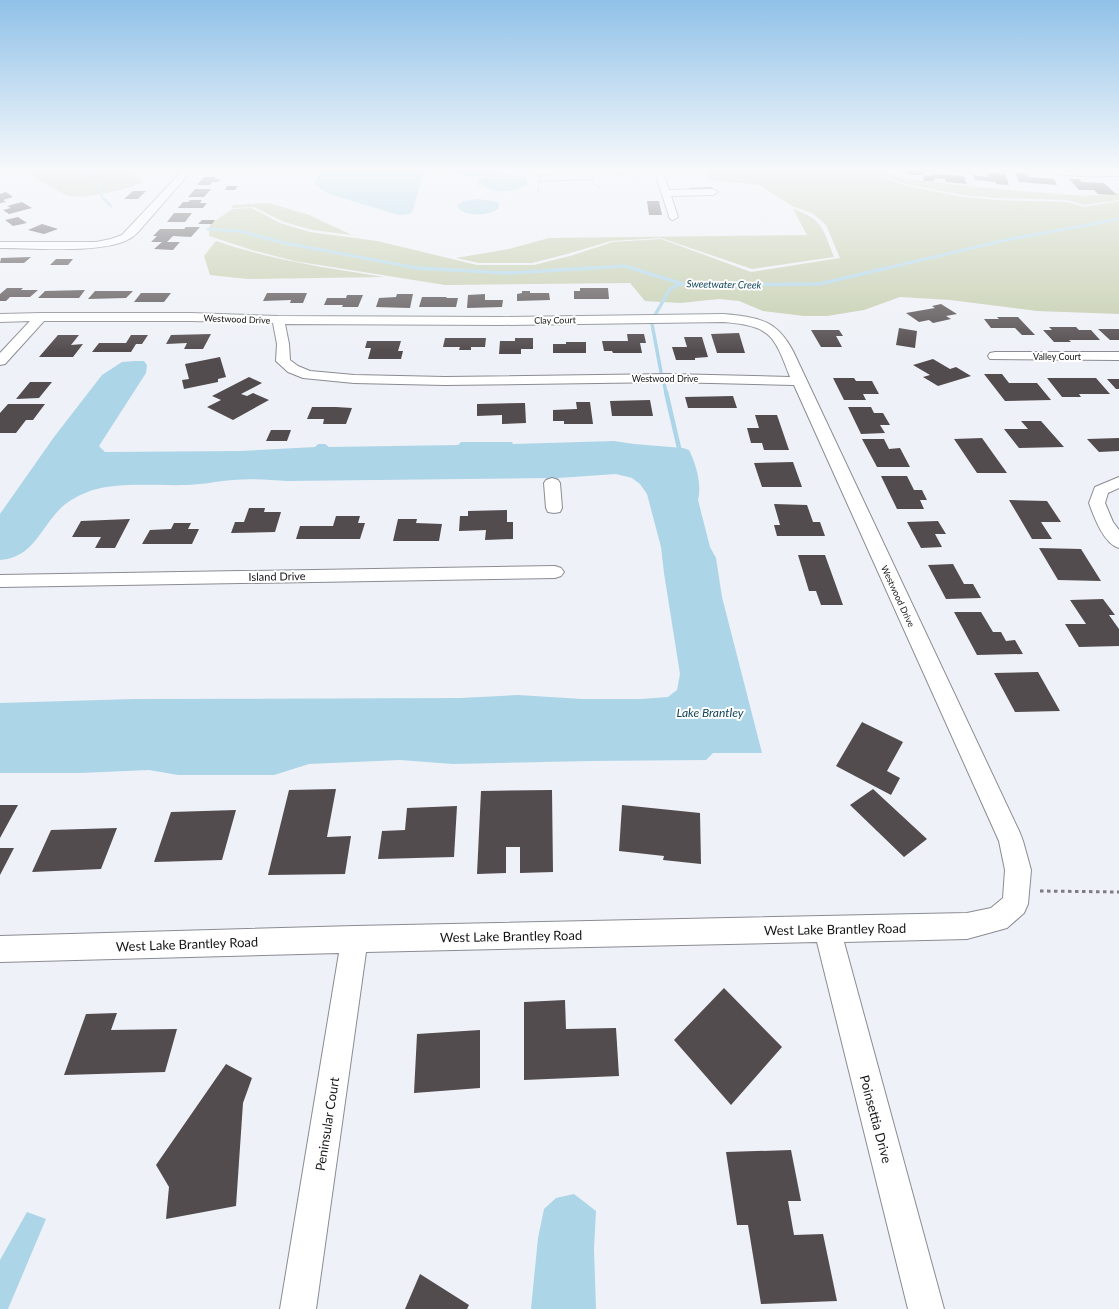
<svg xmlns="http://www.w3.org/2000/svg" width="1119" height="1309" viewBox="0 0 1119 1309" font-family="Lato,sans-serif">
<rect width="100%" height="100%" fill="#eef1f7"/>
<!-- green -->
<path fill="#c4cdac" d="M22,170H124L131,175L141,178L142,183C127,189 80,201 66,195C51,188 36,178 22,170Z
M707,170H869L875,174L903,185L963,197L997,200L1067,202L1084,207L1119,201V314L1037,311L950,300L900,297L864,310L827,316H804L763,311L739,301L719,299L680,303L645,301L630,283L445,285L294,261L252,250L209,236L210,224L233,209L251,208L280,223L310,232L377,241L477,265H534L570,256L613,242L661,239L751,272L840,258L826,225L812,213L792,206L759,185L709,180Z
M873,170H885L899,178L986,188L1084,196L1119,193V200L1084,205L1067,200L996,198L964,195L905,184L878,174Z
M269,203L309,215L352,235L313,230L284,222L254,207L232,208L233,205Z
M793,209C823,219 823,229 834,257L752,269L661,238L611,241L567,254L532,263H479L456,258L509,249L549,238L807,235Z
M216,241C271,260 327,268 384,277L248,279L210,275L204,256Z"/>
<!-- water -->
<path fill="#add5e8" d="M321,170H424L413,210L409,214L399,215L329,194L314,184Z
M454,170H499C487,177 465,179 454,170Z
M505,174L519,176L527,180V184C517,193 491,194 481,184V180L491,176Z
M479,199L497,202L499,204V208C489,216 467,217 458,208V205L464,201Z
M135,361H144L147,365L146,373L99,446L105,452L240,451L315,447L318,444H325L329,447L458,445L461,442H512L513,444L614,441L634,444L683,448L689,450C696,464 702,484 698,500L710,547L716,558L722,597L762,753H713L706,760L591,761L453,764L400,760L309,764L274,775H178L149,770L80,773H0V703L134,699L460,698L518,695L582,699H640L668,697L677,690L680,674L664,573L661,547L647,494L640,484L632,478L616,474L558,478V483H547L546,478L287,481C269,480 251,478 233,480C217,481 201,485 185,485C156,486 112,481 85,493C78,496 68,501 62,507C41,526 34,558 0,560V514L54,437L102,375L122,362Z
M574,1194L596,1211L594,1249L596,1309H531L538,1238L544,1209L556,1198Z
M27,1212L46,1219L8,1309H0V1260Z"/>
<g fill="none" stroke-linecap="round" stroke-linejoin="round">
<!-- stream-far2 -->
<path stroke="#add5e8" stroke-width="3" d="M90,170L100,189L102,197L111,206
M208,229L240,231L280,242L422,269
M576,269L625,266L634,269
M883,269L1006,240L1119,219"/>
<!-- stream-far1 -->
<path stroke="#add5e8" stroke-width="3.5" d="M416,268L508,273L593,268
M631,268L686,285L819,284L887,268
M655,315L670,289L680,284
M652,324L661,372
M664,383L666,393"/>
<!-- stream -->
<path stroke="#add5e8" stroke-width="4.5" d="M666,392L679,448"/>
</g>
<!-- building -->
<path fill="#534c4e" d="M905,170H922L925,173H921L923,175H910Z
M988,173L1005,174L1009,185L996,184V182L975,180L973,175L989,177Z
M1015,173L1027,174L1028,177L1054,179L1057,185L1019,182Z
M931,174L964,176L967,184L946,182L945,179L934,178V181H924L923,175L932,176Z
M204,177H216L215,179H221L218,182H212L210,185H197Z
M1069,179H1079L1082,182L1104,183L1117,195L1098,194L1094,190H1079Z
M227,186H238L235,190H225Z
M712,187L713,191H691L689,188Z
M195,189H211L204,197H188Z
M133,191H146L138,199H124Z
M6,192L13,197L3,200L6,202L0,203V194Z
M190,200H202L200,203H207L203,208H178L183,202H188Z
M647,201H659L662,215H649Z
M22,202L32,208L9,214L3,210L11,208L7,206Z
M174,213H192L185,222H167Z
M18,217L27,223L13,226L5,220Z
M202,220H215L212,224H198Z
M42,224L58,229L44,234L28,230Z
M186,227H200L191,237L173,236L167,242H180L173,250L154,249L162,242H151L157,236H153L160,229H184Z
M31,257L24,263H0L1,258Z
M56,259H73L68,265H50Z
M7,288H23L21,290H38L30,297H10L6,301H0V294Z
M580,288H608L609,299H574V291H580Z
M85,290L79,298H38L45,291Z
M95,291H133L126,298L88,299Z
M522,291H530V293H549L550,300L517,301V294L522,293Z
M141,293H171L164,302H134Z
M267,293H307L303,303H290L291,300L263,301Z
M397,294H413L410,308L376,307L379,298L396,297Z
M485,294V300H503L502,307L467,308L468,295Z
M347,295H363L358,307H342L343,305H324L327,298H346Z
M422,297H447L446,298H458L456,307H419Z
M941,304L957,314L946,316L951,319L933,323L929,320L919,322L906,313L935,308L932,306Z
M997,317H1018L1035,335H1022L1015,328H991L984,319H999Z
M1049,327H1076L1079,330H1091L1100,340H1069L1071,342H1054L1043,330H1052Z
M899,328L917,331L915,348L896,345Z
M1098,329H1119V340H1110Z
M811,330H839L843,336H836L842,347H821Z
M739,333L745,353H717L711,334Z
M211,334L203,349H184L187,343L166,344L171,335Z
M627,334H644L646,343H640L642,353H613L612,351H604L602,341H628Z
M58,335H79L71,345L83,344L73,357H39Z
M131,335H148L142,344H136L131,352H92L99,343H126Z
M684,337H702L708,357L695,358V360H676L672,347H687Z
M445,338H486L485,347H471V350H459L460,347H443Z
M515,338H533V349H521V354H499L500,341H515Z
M367,341H401L398,351H403L401,359H368L371,348H365Z
M566,342H586V353H553V344H566Z
M220,357L226,377L218,379V382L184,389L182,380L189,379L185,364Z
M933,359L950,369L956,367L971,376L938,386L923,377L930,375L913,365Z
M984,374H1002L1009,383H1037L1051,400L1005,401Z
M249,377L262,383L241,394L247,396L253,393L269,400L233,420L207,407L221,400L212,396Z
M833,378H854L856,381H872L879,394H863L866,400H844Z
M1047,378H1096L1110,394H1079L1081,397H1062Z
M1107,379H1119V389H1116Z
M30,382H52L39,398L16,399Z
M733,396L737,408H688L685,397Z
M650,400L653,416H612L610,401Z
M576,402H590L593,424H564V421H553V410L577,409Z
M525,403L526,423L502,424V415L477,416V404Z
M8,404H45L33,420H26L16,433H0V413Z
M312,407H336L352,408L346,424H323L324,419H307Z
M848,407H871L874,413H883L890,425H880L885,433L861,434Z
M755,415H777L789,450H764L762,443H751L747,428H759Z
M1021,421H1041L1064,447L1019,448L1004,429H1028Z
M271,430H291L287,441H266Z
M982,438L1007,473H977L954,439Z
M1119,438V451L1099,452L1087,439Z
M862,439H884L889,449L900,448L910,467H877Z
M793,462L802,487H762L754,463Z
M881,476H907L914,490H922L927,500H920L924,509H897Z
M1009,500L1047,501L1061,522H1041L1052,539H1032Z
M774,504L807,505L813,522H820L825,536H777L774,525H780Z
M249,508H265L264,512H281L275,532L231,533L235,522H244Z
M507,510V522H513V539L485,540L486,530L459,531L460,516H468V511Z
M336,516H360L358,523H365L360,539H296L300,526H333Z
M130,519L115,548H95L101,537H72L81,521Z
M398,519H417L416,523L442,524L439,541H393Z
M938,521L946,534H935L942,547L921,548L907,522Z
M174,523H191L188,529H199L192,544H142L150,530L171,529Z
M1039,548L1081,549L1101,581L1058,580Z
M798,555H825L843,605H821L816,591H809Z
M953,564L964,584H973L981,598L946,599L928,565Z
M1103,599L1115,615H1109L1119,629V646L1079,647L1065,624H1086L1070,600Z
M954,612H981L993,632H1001L1006,641L1015,640L1023,654L977,655Z
M1038,672L1060,711L1015,712L994,673Z
M862,722L903,742L887,771L900,778L891,795L836,766Z
M336,789L327,837L351,836L345,874L268,875L289,790Z
M873,789L927,839L904,857L850,805Z
M552,790L553,872L520,873V847H506V873L477,874L481,791Z
M0,805H18L0,838Z
M622,805L700,813L701,864L663,860L664,856L619,851Z
M457,806L454,857L378,859L382,831L405,830L407,808Z
M236,810L222,860L154,862L171,812Z
M117,828L101,869L32,872L51,830Z
M0,848H14L0,875Z
M724,988L782,1047L731,1105L674,1040Z
M565,1000L566,1029L616,1028L619,1076L524,1080V1002Z
M117,1013L111,1030L177,1029L165,1072L64,1075L86,1014Z
M480,1030V1088L414,1093L417,1034Z
M226,1064L252,1078L243,1103L236,1206L166,1219L169,1187L156,1165Z
M791,1150L801,1201H788L794,1235L823,1234L837,1301L761,1304L748,1225H737L726,1152Z
M420,1274L469,1305L467,1309H405Z"/>
<g fill="none" stroke-linecap="round" stroke-linejoin="round">
<!-- minor casing -->
<g stroke="#8a8c92" stroke-width="2">
<path id="minor" d="M183,170H192L139,231C136,234 133,237 129,239C104,254 31,248 0,248V242H96L111,239L122,235Z
M654,170H662L669,190L713,189L718,192L713,195L671,196L678,217L673,220L670,219Z
M961,170H973L969,173L962,172Z
M1048,170H1119V176C1105,176 1057,178 1048,170Z
M41,313H191L278,316L500,317L724,314C759,318 776,319 793,351L1020,833L1023,841L1031,870L1028,904L1024,913L1007,928L967,939L844,942L944,1309H908L817,942L366,952L316,1309H280L339,953L0,962V936L355,926L967,913L991,908L1003,898L1005,870L999,841L794,385L669,382L445,385L354,383L303,378L288,372L276,361L277,344L273,323L191,321H44L5,364L0,365V353L30,321L0,322V314ZM724,322C771,326 774,335 790,377L669,374L445,377L354,375L310,371L298,366L290,360L289,344L285,324L500,325Z
M995,352H1119V360L990,359L988,356L990,353Z
M1119,477V488L1108,493L1105,503L1113,522L1119,530V548C1104,544 1094,517 1089,503L1095,487Z
M552,478L558,480L560,483L562,508L560,512L554,513L548,512L546,508L544,483L546,480Z
M555,566L561,568L564,572L561,576L555,578L0,587V575Z"/>
</g>
<!-- path-far1 -->
<path stroke="#7c7d81" stroke-width="1" stroke-dasharray="1.5 1.5" stroke-linecap="butt" d="M595,170V176L593,177L594,184L602,189
M616,170L618,176H646
M595,172L617,173
M539,181L594,180
M478,187L481,179C491,174 502,170 514,171C534,172 545,181 565,170
M538,192L540,176"/>
<!-- path -->
<path stroke="#7c7d81" stroke-width="3" stroke-dasharray="3.5 3.5" stroke-linecap="butt" d="M1040,891L1119,892"/>
<!-- minor -->
<use href="#minor" fill="#fff" fill-rule="evenodd"/>
</g>
<!-- sky -->
<linearGradient id="sky" x2="0" y2="1"><stop stop-color="#90c1e8"/><stop offset="0.48" stop-color="#f7f9fb"/><stop offset="1" stop-color="#f7f9fb" stop-opacity="0"/></linearGradient>
<rect width="1119" height="353" fill="url(#sky)"/>
<g text-anchor="middle" dominant-baseline="central" stroke-width="4" stroke-linejoin="round" paint-order="stroke">
<!-- far-street labels -->
<g font-size="9" fill="#151517" stroke="#fefefe">
<text transform="translate(237 319) rotate(2)">Westwood Drive</text>
<text transform="translate(555 320) rotate(-1)">Clay Court</text>
<text x="1057" y="356">Valley Court</text>
<text x="665" y="378">Westwood Drive</text>
<text transform="translate(898 596) rotate(65)">Westwood Drive</text>
</g>
<!-- far-water labels -->
<g font-size="10" font-style="italic" fill="#11465a" stroke="#fefefe">
<text transform="translate(724 284) rotate(1)">Sweetwater Creek</text>
</g>
<!-- street labels -->
<g font-size="11" fill="#151517" stroke="#fefefe">
<text transform="translate(277 576) rotate(-1)">Island Drive</text>
</g>
<!-- water labels -->
<g font-size="12" font-style="italic" fill="#11465a" stroke="#fefefe">
<text x="710" y="712">Lake Brantley</text>
</g>
<!-- near-street labels -->
<g font-size="13" fill="#151517" stroke="#fefefe">
<text transform="translate(835 929) rotate(-1)">West Lake Brantley Road</text>
<text transform="translate(511 936) rotate(-1)">West Lake Brantley Road</text>
<text transform="translate(187 944) rotate(-2)">West Lake Brantley Road</text>
<text transform="translate(876 1119) rotate(75)">Poinsettia Drive</text>
<text transform="translate(327 1124) rotate(-81)">Peninsular Court</text>
</g>
</g>
</svg>
